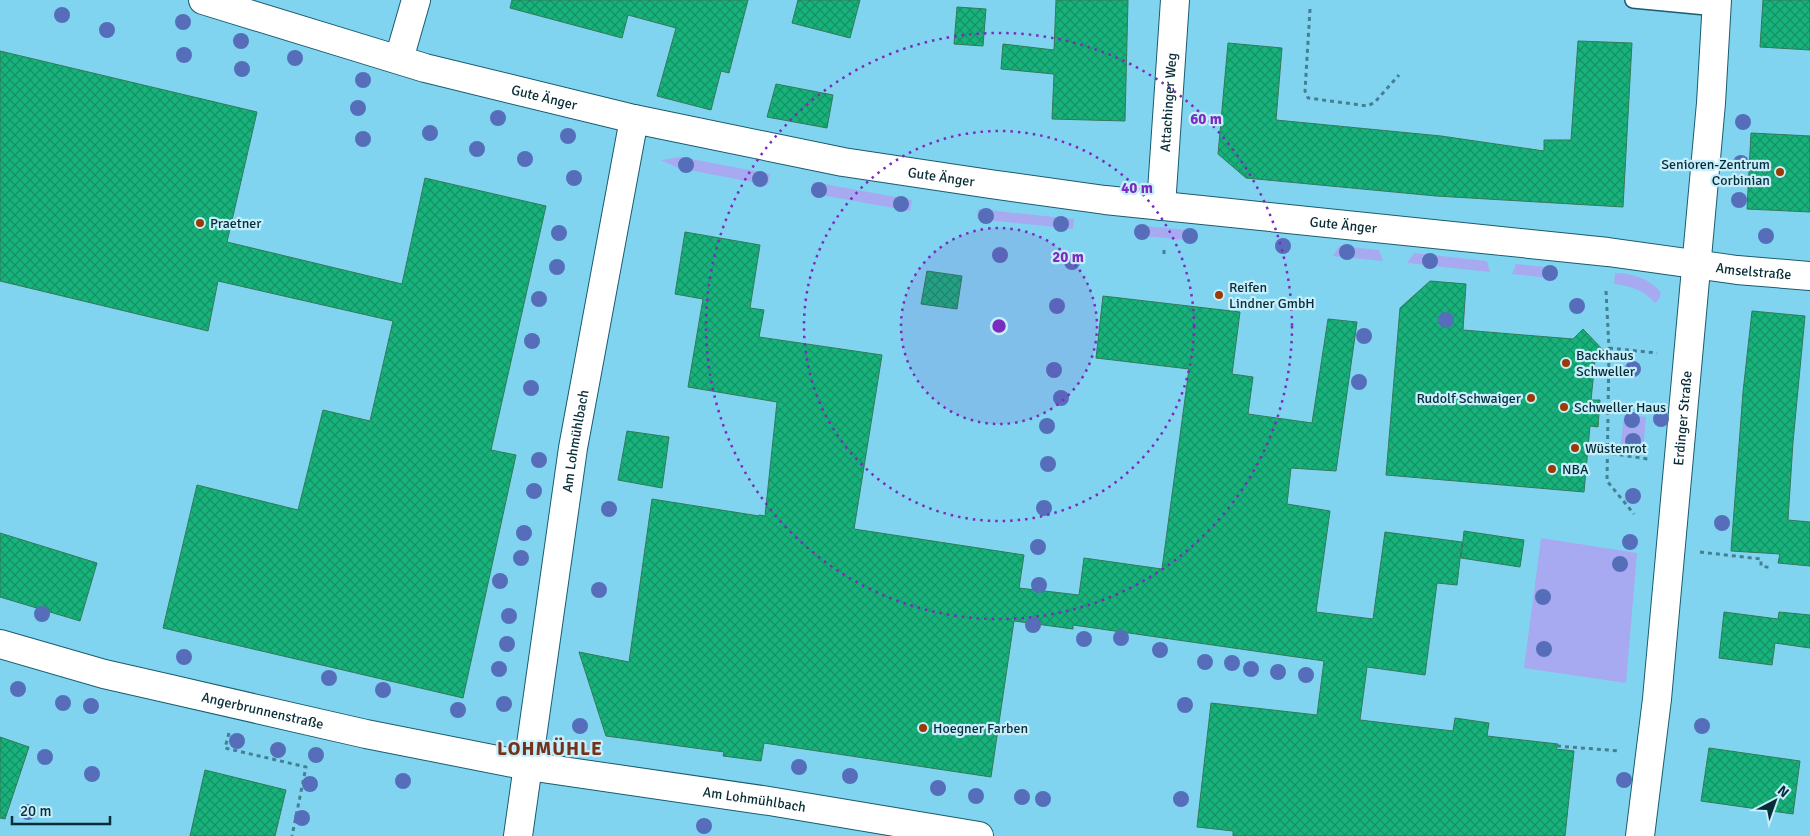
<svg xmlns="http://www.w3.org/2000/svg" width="1810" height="836" viewBox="0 0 1810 836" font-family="Signika,sans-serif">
<defs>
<pattern id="building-cross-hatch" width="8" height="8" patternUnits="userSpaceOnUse" patternTransform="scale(1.25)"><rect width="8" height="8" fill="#18b27b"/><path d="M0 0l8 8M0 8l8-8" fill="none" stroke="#149166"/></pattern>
</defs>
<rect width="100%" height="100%" fill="#81d4f0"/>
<!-- green -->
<path fill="#a7aaf0" d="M680,157L770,174L768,185L678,168L661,160Z
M813,182L912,200L910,211L810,193Z
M978,209L1074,219L1073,229L977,219Z
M1136,225L1197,231L1196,241L1134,235Z
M1339,246L1379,250L1383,261L1333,256Z
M1414,253L1487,261L1490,272L1407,263Z
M1516,264L1554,268L1556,279L1512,274Z
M1615,273C1632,273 1651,279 1661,293L1659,299L1655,303C1644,290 1631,286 1614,284Z
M1624,415L1646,417L1643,452L1620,450Z
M1541,538L1637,553L1626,683L1524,668Z"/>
<!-- building -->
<path fill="url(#building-cross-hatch)" stroke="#327a5a" d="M512,0H748L729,73L721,71L711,110L657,96L676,28L628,15L622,38L510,8Z
M798,0H860L850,38L792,23Z
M1056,0H1128L1125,121L1052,119L1054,74L1001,69L1003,44L1054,50Z
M1763,0H1810V50L1760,47Z
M957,7L986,9L983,46L954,44Z
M1578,41L1632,43L1623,207L1436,196L1246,178L1218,154L1228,43L1282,48L1276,120L1441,136L1544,151V140H1571Z
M0,51L257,112L227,242L402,284L425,178L546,206L491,450L516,455L463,698L163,628L197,485L298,510L323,410L370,421L393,321L218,281L208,331L0,281Z
M776,84L833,95L827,128L767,117Z
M1751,133L1810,136V212L1747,209Z
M685,232L760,245L750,308L764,310L759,337L882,355L854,529L1024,555L1019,588L1079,595L1084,558L1162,569L1189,369L1096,358L1103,296L1240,312L1232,374L1253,377L1248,414L1312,423L1328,319L1357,322L1336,471L1291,468L1287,504L1330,511L1316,612L1373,619L1385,532L1462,542L1457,585L1437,583L1425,675L1367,667L1360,720L1453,731L1455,718L1489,723L1487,736L1558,744L1556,749L1574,751L1565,836H1233V831L1197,827L1211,703L1317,715L1324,661L1073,625V629L1014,621L991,777L764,743L761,761L723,756L724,752L606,736L579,652L629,662L652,499L759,516V515L765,516L777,402L688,387L703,299L675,294Z
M927,271L962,276L957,309L921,304Z
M1430,281L1466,284L1463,330L1573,339L1583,329L1605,352L1595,361L1591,400H1600L1598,427L1590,426L1584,492L1386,475L1400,308Z
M1752,311L1805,316L1793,442L1788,520L1810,522V566L1778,563L1780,554L1731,551L1743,392Z
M627,431L669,437L662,488L618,480Z
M1464,531L1524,540L1520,567L1461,558Z
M0,533L97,563L80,621L0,597Z
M1724,612L1778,619L1779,612L1810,615V648L1775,643L1772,665L1719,658Z
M0,737L29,747L5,819L0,818Z
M1709,748L1800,761L1793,814L1701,801Z
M205,770L286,790L275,836H190Z"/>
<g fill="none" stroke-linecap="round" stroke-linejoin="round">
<!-- lane casing -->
<g stroke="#195c6f" stroke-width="18">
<path id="lane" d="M1633,0L1717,8"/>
</g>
<!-- street casing -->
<g stroke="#195c6f" stroke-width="30">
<g id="street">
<path id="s1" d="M203,0L425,68L634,119L843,162L990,184L1105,200L1608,252L1737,270L1810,276"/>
<path d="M399,59L416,0"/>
<path id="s2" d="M1161,206L1175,0"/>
<path id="s3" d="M0,644L104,674L170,689L366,734L528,766L769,801L979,836"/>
<path id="s4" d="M518,836L573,448L634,119"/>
</g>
</g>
<!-- secondary casing -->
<g stroke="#195c6f" stroke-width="30">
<g id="secondary">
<path id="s5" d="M1640,836L1657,699L1711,103L1717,0"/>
</g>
</g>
<!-- path -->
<path stroke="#448093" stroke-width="3" stroke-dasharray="4 4" stroke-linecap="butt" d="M1310,9L1305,91L1308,98L1368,106L1375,102L1399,75
M1164,254V249
M1606,291L1609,348L1607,481L1634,514
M1609,348L1657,353
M1588,450L1648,459
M1700,552L1761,559V566L1772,568
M229,733L225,748L306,767L292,836
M1557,746L1620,751"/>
<!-- lane -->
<use href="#lane" stroke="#fff" stroke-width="15"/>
<!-- street -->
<use href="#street" stroke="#fff" stroke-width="28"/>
<!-- secondary -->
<use href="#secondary" stroke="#fff" stroke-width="28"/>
</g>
<!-- trees -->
<g fill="#566eba">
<circle cx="62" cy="15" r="8"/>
<circle cx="183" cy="22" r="8"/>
<circle cx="107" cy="30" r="8"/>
<circle cx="241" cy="41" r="8"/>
<circle cx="184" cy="55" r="8"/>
<circle cx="295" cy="58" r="8"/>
<circle cx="242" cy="69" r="8"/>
<circle cx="363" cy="80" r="8"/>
<circle cx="358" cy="108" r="8"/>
<circle cx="498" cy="118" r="8"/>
<circle cx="1743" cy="122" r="8"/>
<circle cx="430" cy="133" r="8"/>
<circle cx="568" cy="136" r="8"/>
<circle cx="363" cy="139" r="8"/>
<circle cx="477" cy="149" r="8"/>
<circle cx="525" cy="159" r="8"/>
<circle cx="1741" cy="163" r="8"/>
<circle cx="686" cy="165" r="8"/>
<circle cx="574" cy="178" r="8"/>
<circle cx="760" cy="179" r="8"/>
<circle cx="819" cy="190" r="8"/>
<circle cx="1739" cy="200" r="8"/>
<circle cx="901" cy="204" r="8"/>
<circle cx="986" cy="216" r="8"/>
<circle cx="1061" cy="224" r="8"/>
<circle cx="1142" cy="232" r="8"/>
<circle cx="559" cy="233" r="8"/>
<circle cx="1190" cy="236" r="8"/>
<circle cx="1766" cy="236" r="8"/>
<circle cx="1283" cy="246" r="8"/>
<circle cx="1347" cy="252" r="8"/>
<circle cx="1000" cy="255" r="8"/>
<circle cx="1430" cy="261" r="8"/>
<circle cx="1072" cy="262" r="8"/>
<circle cx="557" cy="267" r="8"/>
<circle cx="1550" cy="273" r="8"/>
<circle cx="539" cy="299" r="8"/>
<circle cx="1057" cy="306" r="8"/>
<circle cx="1577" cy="306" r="8"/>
<circle cx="1446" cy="320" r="8"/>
<circle cx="1364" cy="336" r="8"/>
<circle cx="532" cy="341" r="8"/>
<circle cx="1633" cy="369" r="8"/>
<circle cx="1054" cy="370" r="8"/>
<circle cx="1359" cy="382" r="8"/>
<circle cx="531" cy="388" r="8"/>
<circle cx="1061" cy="398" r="8"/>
<circle cx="1661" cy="419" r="8"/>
<circle cx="1632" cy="420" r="8"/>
<circle cx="1047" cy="426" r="8"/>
<circle cx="1633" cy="441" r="8"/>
<circle cx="539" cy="460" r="8"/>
<circle cx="1048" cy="464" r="8"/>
<circle cx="534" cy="491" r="8"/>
<circle cx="1633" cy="496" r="8"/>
<circle cx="1044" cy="508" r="8"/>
<circle cx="609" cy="509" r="8"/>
<circle cx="1722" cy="523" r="8"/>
<circle cx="524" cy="533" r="8"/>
<circle cx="1630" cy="542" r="8"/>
<circle cx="1038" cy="547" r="8"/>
<circle cx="521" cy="558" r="8"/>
<circle cx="1620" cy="564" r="8"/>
<circle cx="500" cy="581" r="8"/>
<circle cx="1039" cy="585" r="8"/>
<circle cx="599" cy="590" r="8"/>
<circle cx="1543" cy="597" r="8"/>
<circle cx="42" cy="614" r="8"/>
<circle cx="509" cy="616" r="8"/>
<circle cx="1033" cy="625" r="8"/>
<circle cx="1121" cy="638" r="8"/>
<circle cx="1084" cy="639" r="8"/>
<circle cx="507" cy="644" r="8"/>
<circle cx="1544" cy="649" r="8"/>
<circle cx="1160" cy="650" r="8"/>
<circle cx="184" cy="657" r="8"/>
<circle cx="1205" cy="662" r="8"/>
<circle cx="1232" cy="663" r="8"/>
<circle cx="499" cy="669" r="8"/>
<circle cx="1251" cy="669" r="8"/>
<circle cx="1278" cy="672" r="8"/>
<circle cx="1306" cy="675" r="8"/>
<circle cx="329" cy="678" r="8"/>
<circle cx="18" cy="689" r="8"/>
<circle cx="383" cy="690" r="8"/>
<circle cx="63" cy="703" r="8"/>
<circle cx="504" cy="704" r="8"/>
<circle cx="1185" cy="705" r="8"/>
<circle cx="91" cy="706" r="8"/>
<circle cx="458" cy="710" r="8"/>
<circle cx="580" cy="726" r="8"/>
<circle cx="1702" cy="726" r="8"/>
<circle cx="237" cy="741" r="8"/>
<circle cx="278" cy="750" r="8"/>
<circle cx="316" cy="755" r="8"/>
<circle cx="45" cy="757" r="8"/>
<circle cx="799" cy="767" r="8"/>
<circle cx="92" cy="774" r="8"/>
<circle cx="850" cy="776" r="8"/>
<circle cx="1624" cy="780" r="8"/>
<circle cx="403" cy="781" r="8"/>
<circle cx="310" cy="784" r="8"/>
<circle cx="938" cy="788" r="8"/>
<circle cx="976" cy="796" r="8"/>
<circle cx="1022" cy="797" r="8"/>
<circle cx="1043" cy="799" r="8"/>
<circle cx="1181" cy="799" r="8"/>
<circle cx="28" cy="812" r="8"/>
<circle cx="302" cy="818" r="8"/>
<circle cx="704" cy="826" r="8"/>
</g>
<!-- distance rings -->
<circle cx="999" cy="326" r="98" fill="#7b2cbf" fill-opacity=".12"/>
<g fill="none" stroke="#7b2cbf" stroke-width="2.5" stroke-dasharray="2.5 5">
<circle cx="999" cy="326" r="98"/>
<circle cx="999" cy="326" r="195"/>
<circle cx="999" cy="326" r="293"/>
</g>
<!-- markers -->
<g fill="#9d3903" stroke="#c7eefc" stroke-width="2">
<circle cx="1780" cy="172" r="5"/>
<circle cx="200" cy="223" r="5"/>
<circle cx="1219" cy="295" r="5"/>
<circle cx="1566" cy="363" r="5"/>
<circle cx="1531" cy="398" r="5"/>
<circle cx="1564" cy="407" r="5"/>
<circle cx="1575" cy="448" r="5"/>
<circle cx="1552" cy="469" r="5"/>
<circle cx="923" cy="728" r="5"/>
</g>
<g text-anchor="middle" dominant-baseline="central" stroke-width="4.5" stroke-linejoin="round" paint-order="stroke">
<!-- street labels -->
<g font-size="14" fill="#082d37" stroke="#c7eefc">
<text stroke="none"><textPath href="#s1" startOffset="355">Gute Änger</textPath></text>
<text stroke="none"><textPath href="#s2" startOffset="104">Attachinger Weg</textPath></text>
<text stroke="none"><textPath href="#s1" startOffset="760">Gute Änger</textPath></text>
<text stroke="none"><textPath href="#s1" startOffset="1165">Gute Änger</textPath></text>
<text stroke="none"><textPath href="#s1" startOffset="1578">Amselstraße</textPath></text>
<text stroke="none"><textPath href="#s5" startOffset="420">Erdinger Straße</textPath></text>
<text stroke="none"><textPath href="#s4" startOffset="399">Am Lohmühlbach</textPath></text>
<text stroke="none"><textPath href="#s3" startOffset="271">Angerbrunnenstraße</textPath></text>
<text stroke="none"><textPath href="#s3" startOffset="771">Am Lohmühlbach</textPath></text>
</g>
<!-- poi labels -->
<g font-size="14" fill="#082d37" stroke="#c7eefc" text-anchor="start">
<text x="1770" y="164" text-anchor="end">Senioren-Zentrum<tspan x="1770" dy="16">Corbinian</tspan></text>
<text x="210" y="223">Praetner</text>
<text x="1229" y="287">Reifen<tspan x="1229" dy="16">Lindner GmbH</tspan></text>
<text x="1576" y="355">Backhaus<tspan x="1576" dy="16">Schweller</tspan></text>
<text x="1521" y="398" text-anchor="end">Rudolf Schwaiger</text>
<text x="1574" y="407">Schweller Haus</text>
<text x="1585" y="448">Wüstenrot</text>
<text x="1562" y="469">NBA</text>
<text x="933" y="728">Hoegner Farben</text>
</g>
<!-- district labels -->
<g font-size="19" font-weight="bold" letter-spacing="1" fill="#743318" stroke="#c7eefc">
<text x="550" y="749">LOHMÜHLE</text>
</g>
</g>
<circle cx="999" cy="326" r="8" fill="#7b2cbf" stroke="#c7eefc" stroke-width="2.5"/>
<g font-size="15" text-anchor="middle" font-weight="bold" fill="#7b2cbf" stroke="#c7eefc" stroke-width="4.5" stroke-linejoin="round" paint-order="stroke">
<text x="1206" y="124">60 m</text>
<text x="1137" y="193">40 m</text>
<text x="1068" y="262">20 m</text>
</g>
<!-- north arrow -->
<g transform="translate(1775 801) rotate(41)" stroke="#c7eefc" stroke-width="4" paint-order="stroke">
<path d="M0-4L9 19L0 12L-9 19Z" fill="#082d37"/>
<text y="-8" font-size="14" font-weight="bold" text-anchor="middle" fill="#082d37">N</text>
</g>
<!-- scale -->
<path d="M12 816v8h98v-8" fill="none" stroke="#082d37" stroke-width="2.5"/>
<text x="20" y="816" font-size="15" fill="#082d37" stroke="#c7eefc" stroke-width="4" paint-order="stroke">20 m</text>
</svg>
